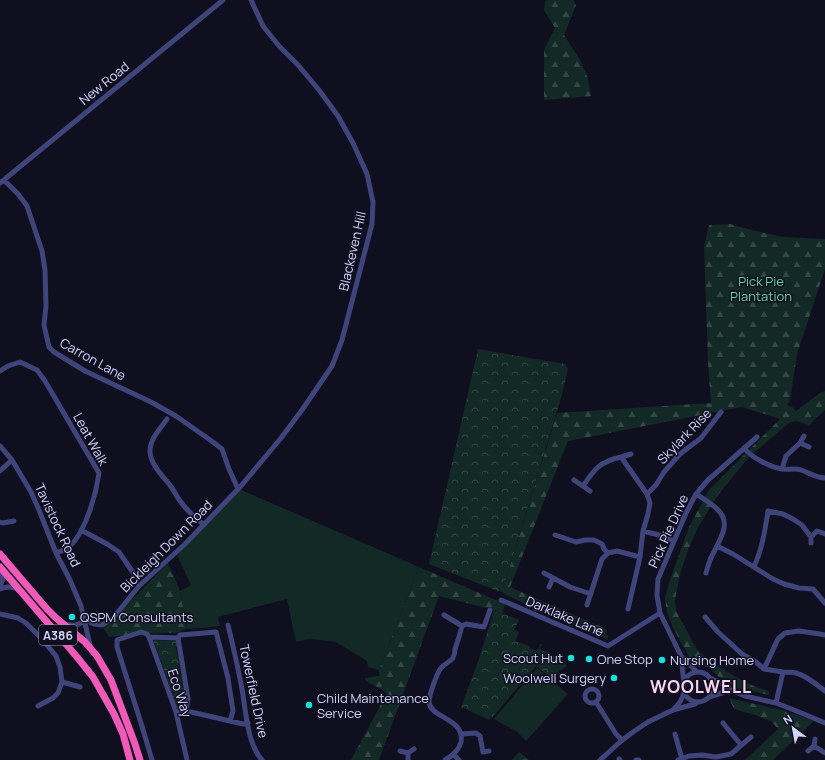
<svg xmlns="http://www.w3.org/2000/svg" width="825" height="760" viewBox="0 0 825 760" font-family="Manrope,sans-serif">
<defs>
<pattern id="forest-firs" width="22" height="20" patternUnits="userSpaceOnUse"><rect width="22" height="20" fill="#132925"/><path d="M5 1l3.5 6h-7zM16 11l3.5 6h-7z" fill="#344746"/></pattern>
<pattern id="park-crowns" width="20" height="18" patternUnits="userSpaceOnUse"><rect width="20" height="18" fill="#132925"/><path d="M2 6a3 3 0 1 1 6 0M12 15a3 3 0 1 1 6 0" fill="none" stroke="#344746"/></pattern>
</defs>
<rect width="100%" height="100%" fill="#100f20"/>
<!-- grass -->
<path fill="#132925" d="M239,489L419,567L380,668L379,670L368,667L367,661L336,642L309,639L296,642L287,599L218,617L220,626L203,628L187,629L180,591L191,585L177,555Z
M537,668L568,694L526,741L517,732L494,719Z"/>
<!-- forest -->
<path fill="url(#forest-firs)" d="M547,0H573L576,5L564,35L580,60L588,78L591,96L544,100V50L555,28L544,10L545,1Z
M730,224L755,231L784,237L825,239V269L797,354L790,401L787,405L792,407L796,411L820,393L825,391V410L809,425L797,421L791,422L784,427L748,458L718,495L698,527L688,550L680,574L675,600L676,611L698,651L712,663L743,681L756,687L769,691V695L737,688L719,677L709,668L696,663L691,659L687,653L673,628L667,612L665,598L671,577L689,527L709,490L780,419L742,407L568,441L510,587L606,629L608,640L506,595L502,592L557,413L711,403L708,362L704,247L709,225Z
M168,563L180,591L187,629L176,633H147L109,637L102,626L109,623Z
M419,567L505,604L503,613L494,610L439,596L379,760H351L387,693L365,680V678L379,676V670L380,668Z
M729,698L782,710L814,721L773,760H745L778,729L772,722L755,715L734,709Z"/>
<!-- park -->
<path fill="url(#park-crowns)" d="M478,349L565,364L568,369L562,395L502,592L495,590L429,564Z
M494,610L519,620L514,630L519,632L515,641L530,646V648L537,651L540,644H542L540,649L558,658L567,666L550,677L536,666L490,720L461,707L478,662Z
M154,640L176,641L177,645L176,648L184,694H185L186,703L185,707C182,708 180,708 177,707L154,642Z
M519,752L529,760H512Z"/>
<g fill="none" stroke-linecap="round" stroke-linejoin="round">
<!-- minor -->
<path stroke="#3f457b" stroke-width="5" d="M4,180L18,194L27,206L42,251L45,270L46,306L44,325L49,347L54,352L85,371L151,402L176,416L213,442L222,449L223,452L229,469L238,489
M0,183L223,0
M0,371L8,366L20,362L37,370L45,381L99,473C96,494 86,531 70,546C67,550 61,551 56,553
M167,419C160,429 150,439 150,451C150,465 165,478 172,488C174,491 176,495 178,498C185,509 194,517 204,525
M800,443L804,436
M0,446L12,460L31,492L39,510L56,553L70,580L81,606L90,645
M744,448C752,458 770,467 782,469C789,470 795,468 801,470C809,473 817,478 825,478
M621,457L631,454
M782,469L786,456L800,443L809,447
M0,471L12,460
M574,480L590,491
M583,486C595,468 600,462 621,457L647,494L650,503L648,514L643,531
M647,494L656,485L664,472L680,454L701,438L721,412
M696,494C704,499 713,504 719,511C731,524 720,539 714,552C710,558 708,566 706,573
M0,522L3,523L14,521
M81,530L107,544L119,552L136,577
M555,535L576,542L585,540H594L602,544L604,549L608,553
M811,537L817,531L825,534
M717,546L733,554L773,579L784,584L799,588L813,589L825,603
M754,567C762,549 765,531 768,511L783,514L793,519L802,525L811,537V543
M544,573L570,587L591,594
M0,586L3,579L0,570
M549,587L553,578
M0,589C7,586 13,586 19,591
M501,600L608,646L660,613
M587,605L602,559L608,553L617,551L640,557
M628,609L640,557L643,531L663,536L674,541
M0,614L18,618L26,623L42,639L56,656L60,667L62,682L58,693L53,698L38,706
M444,615L462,626
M705,617L718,632L742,654L756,662L764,669L783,672L776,703
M85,620L94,624L102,625L113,618L139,586L185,544L241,486L281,438L302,410L332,366L342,340L372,224L373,202L367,174L353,143L338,116L319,90L298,65L279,46L263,26L251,0
M65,624C73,626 78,626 85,620
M228,625C233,646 238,667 242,689C246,711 247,743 262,760
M149,637L178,638
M178,638L188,699L186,713
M681,656L697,672
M764,669L778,639L785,633L799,631L820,634L825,635
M783,672C787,672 792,672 796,673C807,676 816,684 825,691
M683 687a15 15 0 1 1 30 0a15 15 0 1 1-30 0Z
M710,678L724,685L733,691L745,696L776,703L794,710L825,723
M62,682L80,687
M684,683L681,656L660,613L657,595L658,579L686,513L696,494L708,480L757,437
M585 696a7 7 0 1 1 14 0a7 7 0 1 1-14 0Z
M709,697L725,692L733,691
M596,702L616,734L622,740
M673,710C678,705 683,699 684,692
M176,712L186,713L191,712L230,721L233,711L228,678L216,632L180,635L178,638
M230,721L243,724L248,723
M723,723L741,745
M461,734L476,733L480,736L483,752L489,751
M675,734L682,759
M814,746L825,753
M400,751L408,753
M808,751L814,746L815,739
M453,754L459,760
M619,759L620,760
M152,760L141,723L117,647V640L141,632L147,634L149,637L176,712L187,760
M408,760V753L414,749
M445,760C452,756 459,750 461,742C465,718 430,718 429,702C429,695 437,673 441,668C444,664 450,662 453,658C454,656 455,652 455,649C458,641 460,634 462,626L466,624L484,627L490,610
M600,760L620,742L633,732L648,722L673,710L695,704L698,702
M636,760H639
M678,760L689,756L702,755L716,757L731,754L751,737"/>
<!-- highway -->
<path stroke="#ef59b7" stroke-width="7" d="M0,554L47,609L56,618L85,642L97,656L111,680L135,744L140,760
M0,567L77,657L93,677L114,714L123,734L130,760"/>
</g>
<!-- markers -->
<g fill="#16e4db" stroke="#100f20" stroke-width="1.5">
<circle cx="72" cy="617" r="4"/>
<circle cx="571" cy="658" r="4"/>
<circle cx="589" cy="659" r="4"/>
<circle cx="662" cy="660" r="4"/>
<circle cx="614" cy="678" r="4"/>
<circle cx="309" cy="705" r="4"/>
</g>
<g text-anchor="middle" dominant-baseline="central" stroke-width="3" stroke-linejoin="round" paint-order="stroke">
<!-- shield labels -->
<rect fill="#100f20" stroke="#9899b9" stroke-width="1" x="39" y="625" width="38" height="20" rx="3"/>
<g font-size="12" font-weight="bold" fill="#d3d4fb">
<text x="58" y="635">A386</text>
</g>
<!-- street labels -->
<g font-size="13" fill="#d3d4fb" stroke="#100f20">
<text transform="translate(104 83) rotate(-39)">New Road</text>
<text transform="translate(352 251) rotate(-77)">Blackeven Hill</text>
<text transform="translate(93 359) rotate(29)">Carron Lane</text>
<text transform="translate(684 436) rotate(-46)">Skylark Rise</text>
<text transform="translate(91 439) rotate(61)">Leat Walk</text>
<text transform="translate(58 525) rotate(65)">Tavistock Road</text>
<text transform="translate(668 531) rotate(-66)">Pick Pie Drive</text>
<text transform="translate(166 546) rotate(-45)">Bickleigh Down Road</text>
<text transform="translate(565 616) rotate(23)">Darklake Lane</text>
<text transform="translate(254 691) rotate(78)">Towerfield Drive</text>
<text transform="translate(180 693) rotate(72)">Eco Way</text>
</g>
<!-- park labels -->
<g font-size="13" fill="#66d4a8" stroke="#100f20">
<text x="761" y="281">Pick Pie<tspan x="761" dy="15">Plantation</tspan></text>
</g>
<!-- poi labels -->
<g font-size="13" fill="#d3d4fb" stroke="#100f20" text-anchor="start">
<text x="80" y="617">QSPM Consultants</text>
<text x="563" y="658" text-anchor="end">Scout Hut</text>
<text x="597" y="659">One Stop</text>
<text x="670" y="660">Nursing Home</text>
<text x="606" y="678" text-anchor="end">Woolwell Surgery</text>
<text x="317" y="698">Child Maintenance<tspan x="317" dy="15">Service</tspan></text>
</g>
<!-- district labels -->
<g font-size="17" font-weight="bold" letter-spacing="1" fill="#fbd4f2" stroke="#100f20">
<text x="701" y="686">WOOLWELL</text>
</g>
</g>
<!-- north arrow -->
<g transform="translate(793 728) rotate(328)" stroke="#100f20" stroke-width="3" paint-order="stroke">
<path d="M0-3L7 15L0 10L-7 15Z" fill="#d3d4fb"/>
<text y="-6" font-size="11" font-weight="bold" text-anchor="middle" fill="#d3d4fb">N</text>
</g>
</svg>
